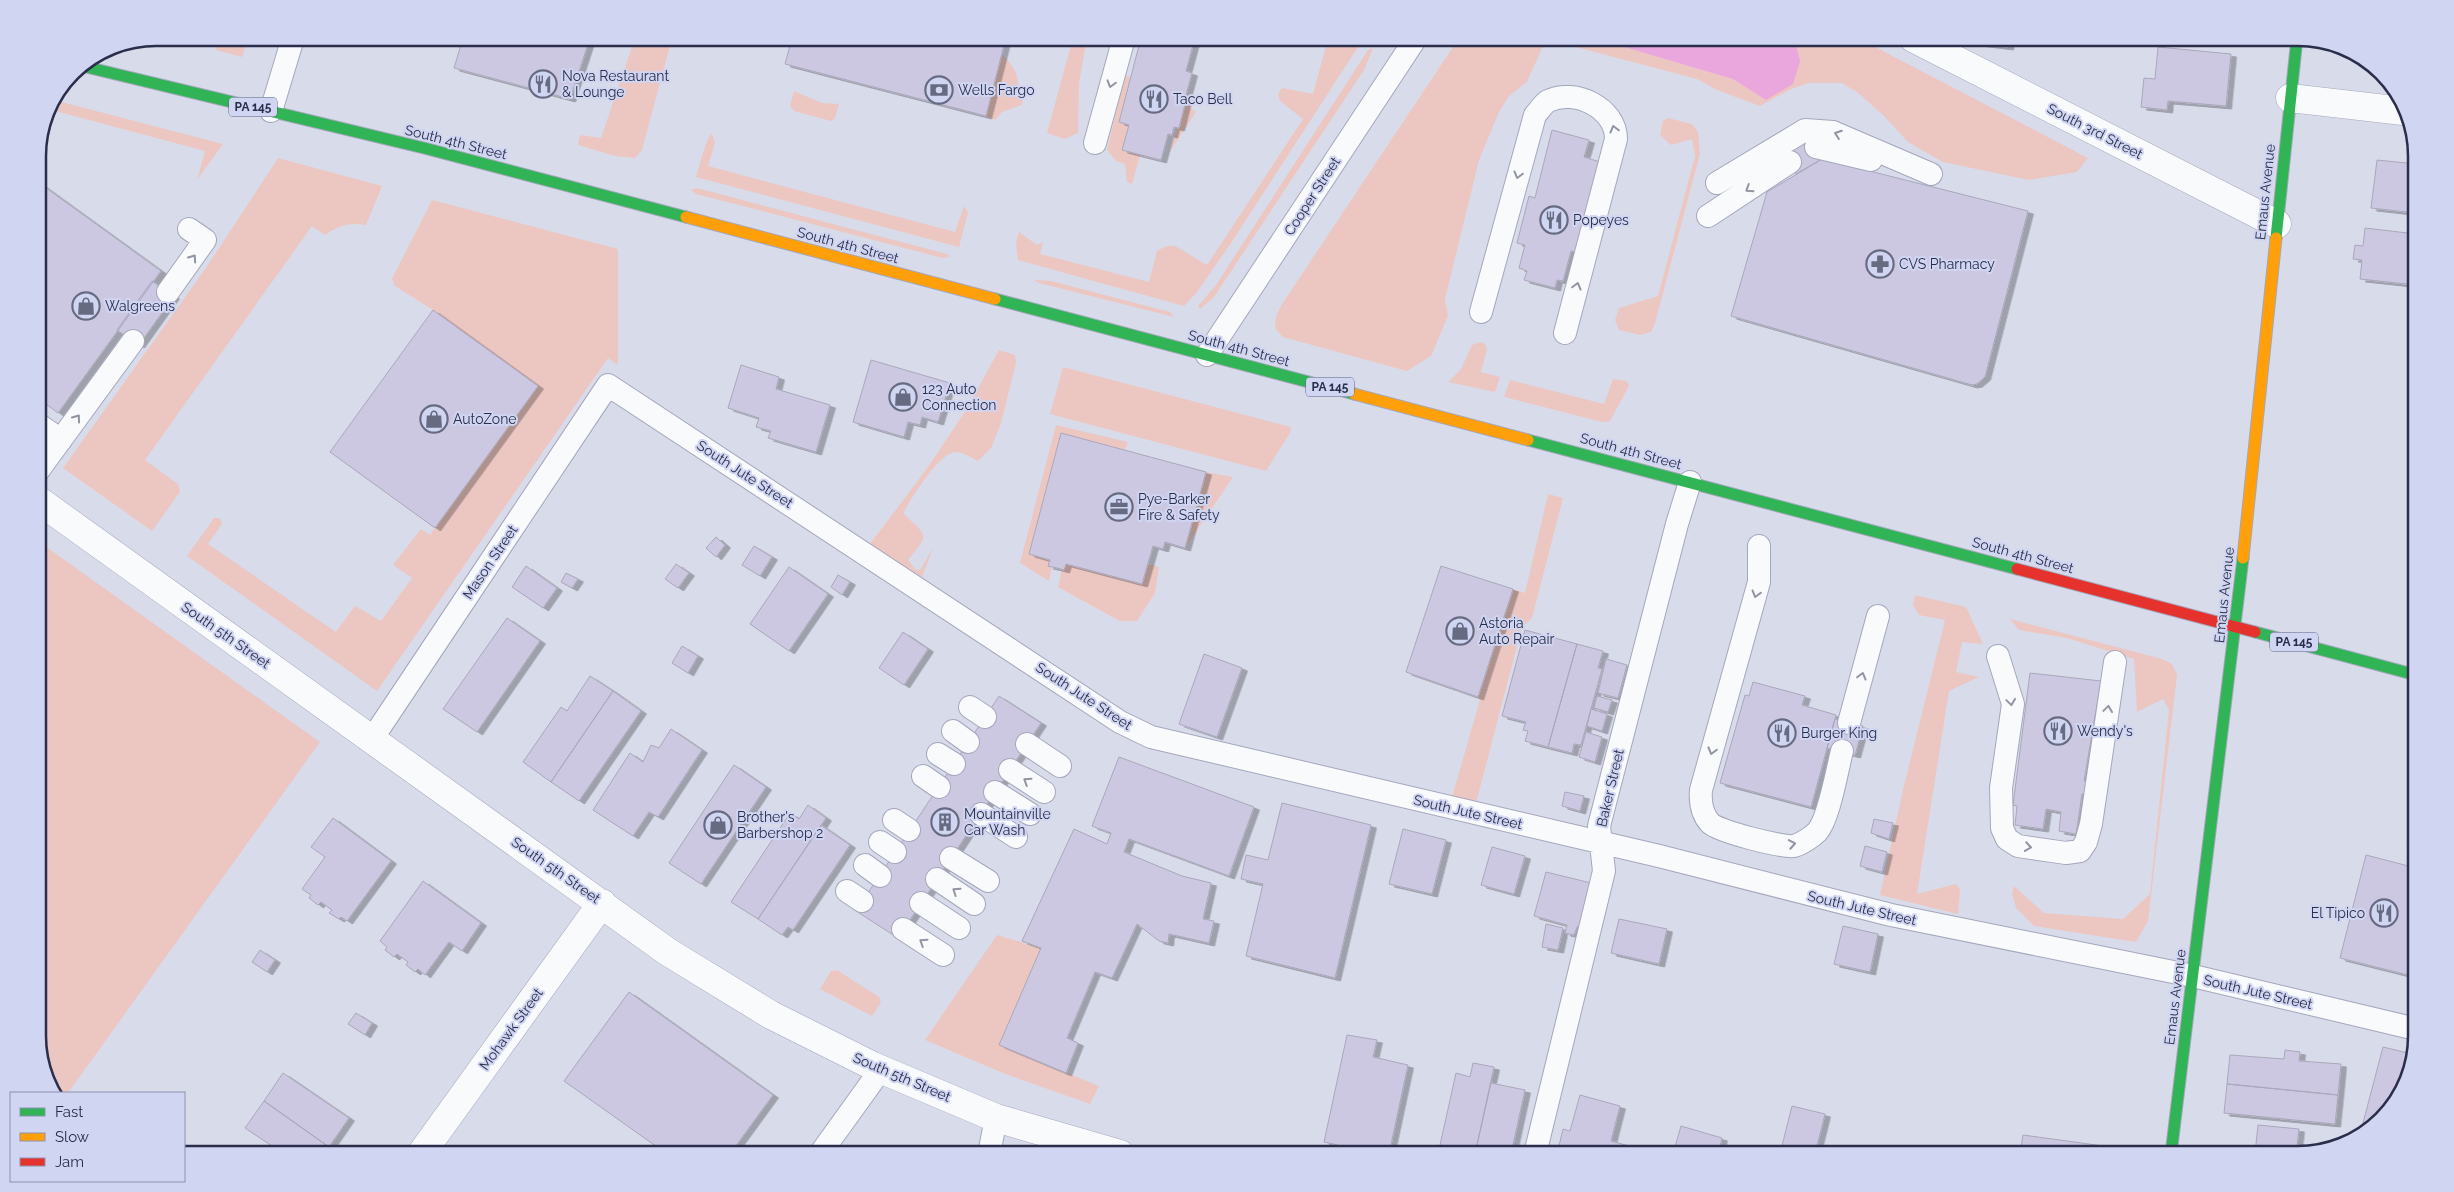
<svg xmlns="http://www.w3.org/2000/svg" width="2454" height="1192" viewBox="0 0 2454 1192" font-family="Raleway,sans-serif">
<defs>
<filter id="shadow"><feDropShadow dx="5.5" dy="3" stdDeviation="0" flood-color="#0004"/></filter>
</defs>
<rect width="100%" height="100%" fill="#d8dbea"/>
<!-- green -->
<path fill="#ecc7c2" d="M220,38H248L242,57L216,50Z
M635,38H672L642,150L635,158L615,156L578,145L580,135L601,138Z
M1073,38H1087L1079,83L1078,133L1065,139L1047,133Z
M1328,38H1354L1360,44L1231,243L1197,292L1184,306L1018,260L1016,243L1019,232L1037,245L1043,242L1040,254L1149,282L1157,251C1164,247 1169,244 1177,247L1207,265L1303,119L1280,101L1278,94L1282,88L1313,94Z
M1459,38H1858L2088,158L2077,172L2029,180L1943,162L1908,142L1884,116L1857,92L1842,83H1809L1791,89L1760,106L1717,90L1697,79L1557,42L1542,48L1527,82L1509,96L1499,112L1479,160L1445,299L1448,316L1431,356L1407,371L1283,337L1275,328L1276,316L1282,304Z
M1373,48L1364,70L1214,297L1200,309L1198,306L1216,285L1368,50Z
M1002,54C1013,66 1019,73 1018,89L1023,95L1022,105L1002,112L995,120L986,116Z
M1125,76L1131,77L1119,122L1129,125L1122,150L1140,155L1132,184L1127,182L1125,164L1116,161L1107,150Z
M794,91L822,103L839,104L835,118L831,121L794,111L790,106Z
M1181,94L1198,98L1190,108L1196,112L1169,153L1177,128H1179L1186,100L1180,98Z
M54,100L223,144L197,180L205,151L48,109Z
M1668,118L1692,124L1698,132L1700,154L1655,323L1651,332L1640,335L1619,330L1615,320L1619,308L1658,296L1695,156L1692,139L1671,145L1660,135L1663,121Z
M711,133L715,142L708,166L955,232L964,206L968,212L959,247L696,177L705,146Z
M278,158L382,186L366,225C348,222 340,225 325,235L312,226L145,460L178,484L180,492L152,531L63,468L208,265Z
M697,188L947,254L950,257L943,258L696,194L691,190Z
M432,200L618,249V365L608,358L377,691L187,556L214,518H220L222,524L208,544L336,632L355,606L381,621L412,578L393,565L421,529L430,535L435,528L538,386L433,310L395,286L392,279Z
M1034,280L1051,281L1170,312L1174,317L1039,283Z
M1480,342L1485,344L1487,349L1481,372L1500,377L1495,392L1448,382L1461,369L1472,345Z
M999,350L1015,355L1016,363L1001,423L991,448L978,461C972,458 963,452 956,452C939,452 911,499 903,513C927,537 931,532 908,560L915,569L920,570L933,548L922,577L870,544L928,467L966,410Z
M1063,367L1291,427L1290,433L1266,471L1050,414Z
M1613,379L1627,381L1629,386L1610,421L1602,422L1504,397L1510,380L1604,404Z
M1056,425L1128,442L1125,450L1061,434L1029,554L1050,560L1049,566L1052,567L1049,581L1020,563Z
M1206,472L1233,477L1185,548Z
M1548,494L1563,498L1532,618L1522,627L1476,803L1452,797L1480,700L1478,697L1513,589L1525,593Z
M38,541L320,742L68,1093H55L38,1044Z
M1066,564L1142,584L1148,564L1159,567L1155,593L1137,621H1120L1058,587L1062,569L1064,570Z
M1915,595L1966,607L1983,644L1962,642L1956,672L1979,677L1949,691L1917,894L1956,884L1960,889L1958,914L1880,895L1903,790L1945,620L1919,615L1913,605Z
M2010,619L2162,659L2172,664L2177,675L2148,921L2136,942L2034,926L2016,908L2012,893L2014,886L2044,913L2123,919L2150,894L2169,710L2163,699L2137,712L2134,659L2067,638L2019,630Z
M997,935L1041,948L999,1045L1099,1086L1090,1104L1008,1075L925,1040Z
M837,970L879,997L881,1003L872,1016L820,989L831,971Z"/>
<!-- water -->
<path fill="#e9a7dd" d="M1594,38H1794L1800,61L1793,84L1766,100L1733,79Z"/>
<!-- building -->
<path fill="#cdc8e2" stroke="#a9a7ba" filter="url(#shadow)" d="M463,38H582L589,41L570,99L454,68Z
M792,38H990L1005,41L986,116L785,64Z
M1141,38H1195L1186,71L1192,73L1186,95L1181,94L1180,98L1186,100L1179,128L1174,127L1172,135L1168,134L1161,160L1122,150L1129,125L1119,122Z
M1960,38H2009L2008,47L1960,41Z
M2158,47L2231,54L2226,106L2168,101L2167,110L2141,107L2144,78L2155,79Z
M1552,130L1589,140L1584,157L1600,162L1576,252L1571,251L1563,281L1557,280L1555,288L1524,280L1527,271L1519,268L1525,245L1517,243L1529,196L1535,198Z
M1808,135L1822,159L1796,174L1783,149Z
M1822,159L2028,211L1985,377L1977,384L1972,385L1731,316L1767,192Z
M2377,160L2416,164V213L2371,208Z
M38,182L161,271L58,413L38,398Z
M2365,228L2416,234V285L2360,279L2362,260L2353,259L2355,245L2363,246Z
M152,281L174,296L139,345L117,330Z
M433,310L538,386L435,528L330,452Z
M871,360L950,383L938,422L922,417L920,425L908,422L904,437L853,422Z
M741,365L779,377L776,389L830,405L816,452L768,438L771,431L756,427L759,418L728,408Z
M1061,433L1206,472L1185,548L1165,542L1163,549L1153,546L1142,584L1066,564L1064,570L1057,568L1048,566L1050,560L1029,554Z
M716,537L725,545L716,557L706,548Z
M754,546L772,557L760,576L742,565Z
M676,564L689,573L678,588L665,579Z
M526,566L557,588L543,608L512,587Z
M1441,566L1513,589L1478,697L1406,672Z
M789,567L828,594L789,651L750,624Z
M566,573L578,579L572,588L561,582Z
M838,575L850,582L842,595L831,587Z
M507,618L540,641L477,732L443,709Z
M1525,630L1577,644L1548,747L1525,741L1528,731L1523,730L1526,722L1502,716Z
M903,632L928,649L904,685L879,668Z
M1577,644L1603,651L1598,668L1602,669L1581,745L1574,744L1572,753L1548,747Z
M682,646L698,656L688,673L672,663Z
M1204,654L1242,668L1217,737L1179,724Z
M1606,659L1627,665L1618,698L1598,693Z
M2030,673L2101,681L2084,781H2090L2089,793L2082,794L2076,834L2059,831L2061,812L2046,809L2043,829L2015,825L2017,806L2013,805Z
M590,676L613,691L551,782L523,762L561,707L567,711Z
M1753,682L1805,696L1802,705L1836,715L1811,807L1720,783L1745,695L1749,696Z
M613,691L641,711L579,801L551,782Z
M999,696L1041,723L898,938L856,911Z
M1597,696L1612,700L1608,712L1594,708Z
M1591,709L1607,714L1602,731L1587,726Z
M1835,719L1863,726L1855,755L1827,748Z
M671,729L702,750L658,817L649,812L633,836L593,810L630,753L643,762L651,745L659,748Z
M1586,732L1602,737L1595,762L1579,757Z
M1119,757L1254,807L1229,876L1129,839L1124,852L1182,876L1211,883L1203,919L1214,921L1209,943L1169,934L1168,943L1159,941L1137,924L1112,978L1095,972L1067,1038L1078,1043L1066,1073L999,1045L1041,948L1022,941L1074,829L1107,844L1111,833L1092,826Z
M734,765L766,787L701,884L669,863Z
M1565,792L1584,796L1580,811L1562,806Z
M1282,803L1371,825L1335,978L1246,956L1263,884L1241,879L1246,855L1268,860Z
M808,805L826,818L758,919L731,902L790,813L799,819Z
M2416,815V850L2407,847Z
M333,818L391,861L347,921L341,917L339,919L329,913L332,910L321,902L318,905L309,898L311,895L302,889L325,857L311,847Z
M1874,819L1893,823L1889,839L1871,833Z
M821,825L850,845L793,930L788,927L782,935L758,919Z
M1403,829L1446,840L1432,894L1389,884Z
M1865,846L1887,852L1882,872L1860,866Z
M1492,847L1525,856L1514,894L1481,885Z
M2366,855L2416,868V977L2340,958Z
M1546,872L1591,883L1579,927H1577L1574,935L1565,933L1567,925L1534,916Z
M423,881L481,923L462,951L449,942L425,975L418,969L415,972L406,965L408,962L397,954L394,957L385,950L387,947L380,941Z
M1619,919L1667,929L1659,964L1611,953Z
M1546,924L1563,928L1558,950L1542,947Z
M1843,926L1878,934L1870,972L1834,964Z
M260,950L275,960L267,972L252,962Z
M629,992L773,1095L730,1154H667L564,1081Z
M356,1013L372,1023L365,1035L348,1024Z
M1347,1035L1377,1040L1373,1057L1408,1065L1390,1149H1387L1386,1154L1355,1150L1353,1154L1341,1151L1342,1146L1324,1142Z
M2383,1047L2412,1054L2404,1088L2372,1125L2363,1123Z
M2285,1050L2300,1052L2299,1061L2341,1064L2338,1095L2227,1084L2230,1055L2284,1059Z
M1473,1063L1494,1067L1475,1154H1438L1456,1073L1470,1077Z
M283,1073L349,1118L329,1147L264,1101Z
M1491,1083L1525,1090L1511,1154H1475Z
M2227,1084L2338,1095L2335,1124L2224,1113Z
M1580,1095L1620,1106L1611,1141L1629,1146L1627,1154H1557L1563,1129L1570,1131Z
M264,1101L329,1147L324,1154H284L245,1128Z
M1792,1106L1825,1114L1815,1154H1780Z
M2258,1125L2299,1129L2296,1154H2255Z
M1681,1126L1722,1138L1718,1154H1673Z
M2023,1135L2118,1148L2117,1154H2020Z"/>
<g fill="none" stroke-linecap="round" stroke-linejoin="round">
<!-- lane casing -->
<g stroke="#a4a7bb" stroke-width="24">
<path id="lane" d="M271,111L293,38
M1095,143L1124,38
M1816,147L1871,160
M1717,183L1805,130L1833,132L1931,174
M1708,216L1790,162
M168,292L205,240L189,229
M1481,312L1535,115C1539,111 1543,104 1548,101C1575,88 1616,108 1616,139L1565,333
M1207,355L1416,38
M38,424L61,440
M38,471L133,341
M1759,546V582L1701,790C1700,801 1702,814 1710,823C1717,831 1783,848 1794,846C1801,844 1812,837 1817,832C1829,819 1837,770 1842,751
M1998,656L2013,704L2001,788L2002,828L2007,839L2018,846L2066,853L2080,851L2086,842L2091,824L2115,662
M970,707L985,717
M1849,723L1878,616
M953,731L968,742
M372,739L608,385L1120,722L1151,737L1659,856L1891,915L2193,976L2416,1029
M1027,744L1060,766
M938,754L954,764
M1010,770L1044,792
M923,776L939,787
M995,792L1030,814
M981,814L1016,837
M894,820L909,830
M880,842L895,852
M951,858L988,881
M865,865L880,876
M937,879L974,904
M847,891L862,901
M921,903L959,928
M903,929L943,955
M820,1154L882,1068
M989,1154L996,1118
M1535,1154L1604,871L1599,826L1677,524L1690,482"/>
</g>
<!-- street casing -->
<g stroke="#a4a7bb" stroke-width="29">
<path id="street" d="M1913,38L2277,224
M2290,98L2403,111
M38,500L668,952L771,1015L873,1066L996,1118L1120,1154
M421,1154L602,903"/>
</g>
<!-- fast casing -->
<g stroke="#a4a7bb" stroke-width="13">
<path id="fast" d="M82,66L424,148L686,217
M2276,238L2297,38
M995,299L1354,394
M1528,440L2017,569
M2255,632L2416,675
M2171,1154L2243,558"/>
</g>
<!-- slow casing -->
<g stroke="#a4a7bb" stroke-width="13">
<path id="slow" d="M686,217L995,299
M1354,394L1528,440
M2243,558L2276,238"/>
</g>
<!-- jam casing -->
<g stroke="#a4a7bb" stroke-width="13">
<path id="jam" d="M2017,569L2255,632"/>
</g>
<!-- lane -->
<use href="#lane" stroke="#f9fafc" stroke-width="22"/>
<!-- street -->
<use href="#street" stroke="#f9fafc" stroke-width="28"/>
<!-- fast -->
<use href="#fast" stroke="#30b455" stroke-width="11"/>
<!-- slow -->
<use href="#slow" stroke="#ff9f0a" stroke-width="11"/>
<!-- jam -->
<use href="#jam" stroke="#e5322d" stroke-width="11"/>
</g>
<!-- one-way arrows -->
<defs><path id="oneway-chevron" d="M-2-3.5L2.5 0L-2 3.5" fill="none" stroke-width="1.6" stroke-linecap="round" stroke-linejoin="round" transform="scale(1.25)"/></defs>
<g stroke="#9294a3">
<use href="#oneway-chevron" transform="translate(1111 84) rotate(106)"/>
<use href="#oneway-chevron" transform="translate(1614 129) rotate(-105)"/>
<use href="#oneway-chevron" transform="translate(1838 134) rotate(-160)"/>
<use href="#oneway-chevron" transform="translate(1518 175) rotate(105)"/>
<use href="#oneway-chevron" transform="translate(1749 189) rotate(147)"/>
<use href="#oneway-chevron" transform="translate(193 258) rotate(-55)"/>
<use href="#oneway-chevron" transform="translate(1577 286) rotate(-75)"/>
<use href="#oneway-chevron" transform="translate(77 418) rotate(-54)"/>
<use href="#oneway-chevron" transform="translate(1756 594) rotate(106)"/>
<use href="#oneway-chevron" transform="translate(1862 676) rotate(-75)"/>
<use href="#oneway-chevron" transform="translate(2011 702) rotate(82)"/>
<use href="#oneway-chevron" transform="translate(2108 709) rotate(-82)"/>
<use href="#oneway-chevron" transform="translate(1712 751) rotate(106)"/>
<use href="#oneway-chevron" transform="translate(1027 781) rotate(-147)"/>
<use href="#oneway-chevron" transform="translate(1792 844) rotate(-10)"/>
<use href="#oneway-chevron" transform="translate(2028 847) rotate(9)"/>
<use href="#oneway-chevron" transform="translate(956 891) rotate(-146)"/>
<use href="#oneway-chevron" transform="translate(923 942) rotate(-147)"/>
</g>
<!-- icons -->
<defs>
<g id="restaurant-ring" transform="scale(1.4375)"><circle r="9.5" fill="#d0d5f2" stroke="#676b82" stroke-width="1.5"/><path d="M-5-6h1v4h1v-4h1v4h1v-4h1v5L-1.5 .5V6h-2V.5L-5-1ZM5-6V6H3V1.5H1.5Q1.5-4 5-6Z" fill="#676b82"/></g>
<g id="bank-ring" transform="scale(1.4375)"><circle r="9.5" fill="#d0d5f2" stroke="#676b82" stroke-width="1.5"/><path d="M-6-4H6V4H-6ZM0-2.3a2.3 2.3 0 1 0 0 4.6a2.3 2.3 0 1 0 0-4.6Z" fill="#676b82"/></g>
<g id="pharmacy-ring" transform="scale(1.4375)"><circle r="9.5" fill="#d0d5f2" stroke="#676b82" stroke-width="1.5"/><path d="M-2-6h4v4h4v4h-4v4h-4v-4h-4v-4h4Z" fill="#676b82"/></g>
<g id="shop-ring" transform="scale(1.4375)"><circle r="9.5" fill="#d0d5f2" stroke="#676b82" stroke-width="1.5"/><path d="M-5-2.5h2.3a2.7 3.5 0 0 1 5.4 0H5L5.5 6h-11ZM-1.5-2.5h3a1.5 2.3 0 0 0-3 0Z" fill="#676b82"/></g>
<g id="office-ring" transform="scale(1.4375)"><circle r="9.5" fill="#d0d5f2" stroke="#676b82" stroke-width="1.5"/><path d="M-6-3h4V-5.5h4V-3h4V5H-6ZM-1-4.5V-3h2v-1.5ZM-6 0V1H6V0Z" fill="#676b82"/></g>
<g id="building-ring" transform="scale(1.4375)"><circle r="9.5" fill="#d0d5f2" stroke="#676b82" stroke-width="1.5"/><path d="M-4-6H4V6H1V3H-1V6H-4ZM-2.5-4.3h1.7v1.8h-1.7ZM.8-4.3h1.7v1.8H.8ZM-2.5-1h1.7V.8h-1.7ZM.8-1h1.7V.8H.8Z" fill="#676b82"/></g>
</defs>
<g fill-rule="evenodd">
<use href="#restaurant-ring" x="543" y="84"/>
<use href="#bank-ring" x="939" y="90"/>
<use href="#restaurant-ring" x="1154" y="99"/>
<use href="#restaurant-ring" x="1554" y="220"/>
<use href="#pharmacy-ring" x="1880" y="264"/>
<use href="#shop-ring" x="86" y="306"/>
<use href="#shop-ring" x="903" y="397"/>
<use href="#shop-ring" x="434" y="419"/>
<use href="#office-ring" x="1119" y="507"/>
<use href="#shop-ring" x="1460" y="631"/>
<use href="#restaurant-ring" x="2058" y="731"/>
<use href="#restaurant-ring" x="1782" y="733"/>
<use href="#building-ring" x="945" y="822"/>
<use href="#shop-ring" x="718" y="825"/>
<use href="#restaurant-ring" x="2384" y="913"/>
</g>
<g text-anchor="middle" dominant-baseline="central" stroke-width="4" stroke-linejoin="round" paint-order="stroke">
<!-- shield labels -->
<g fill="#d0d5f2" stroke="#5c607c" stroke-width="1">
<rect x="229" y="97.5" width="48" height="19" rx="4"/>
<rect x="1306" y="377.5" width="48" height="19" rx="4"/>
<rect x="2270" y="632.5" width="48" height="19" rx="4"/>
</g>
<g font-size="12" font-weight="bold" fill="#2a2e4a">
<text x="253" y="107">PA 145</text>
<text x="1330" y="387">PA 145</text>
<text x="2294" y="642">PA 145</text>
</g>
<!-- poi labels -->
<g font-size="14" fill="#2a2e4a" stroke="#d0d5f2" text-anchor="start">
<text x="562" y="76">Nova Restaurant<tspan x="562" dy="16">&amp; Lounge</tspan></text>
<text x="958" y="90">Wells Fargo</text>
<text x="1173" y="99">Taco Bell</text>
<text x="1573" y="220">Popeyes</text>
<text x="1899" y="264">CVS Pharmacy</text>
<text x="105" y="306">Walgreens</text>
<text x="922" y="389">123 Auto<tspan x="922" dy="16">Connection</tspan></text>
<text x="453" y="419">AutoZone</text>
<text x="1138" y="499">Pye-Barker<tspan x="1138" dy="16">Fire &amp; Safety</tspan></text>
<text x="1479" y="623">Astoria<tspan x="1479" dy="16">Auto Repair</tspan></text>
<text x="2077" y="731">Wendy's</text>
<text x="1801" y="733">Burger King</text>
<text x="964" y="814">Mountainville<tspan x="964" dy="16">Car Wash</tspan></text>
<text x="737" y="817">Brother's<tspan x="737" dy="16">Barbershop 2</tspan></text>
<text x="2365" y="913" text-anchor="end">El Tipico</text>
</g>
<!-- street labels -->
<g font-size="14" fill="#2a2e4a" stroke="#d0d5f2">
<text transform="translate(2095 131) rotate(27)">South 3rd Street</text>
<text transform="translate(456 142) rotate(14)">South 4th Street</text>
<text transform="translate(2265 192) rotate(-84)">Emaus Avenue</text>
<text transform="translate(1312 196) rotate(-57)">Cooper Street</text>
<text transform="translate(848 245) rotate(15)">South 4th Street</text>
<text transform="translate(1239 348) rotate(15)">South 4th Street</text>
<text transform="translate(1631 451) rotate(15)">South 4th Street</text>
<text transform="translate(745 474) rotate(33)">South Jute Street</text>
<text transform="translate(2023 555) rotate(15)">South 4th Street</text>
<text transform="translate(490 562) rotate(-56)">Mason Street</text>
<text transform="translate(2224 595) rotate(-84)">Emaus Avenue</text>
<text transform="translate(226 635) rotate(35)">South 5th Street</text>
<text transform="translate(1084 696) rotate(33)">South Jute Street</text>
<text transform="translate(1610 788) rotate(-77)">Baker Street</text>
<text transform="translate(1468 812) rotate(13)">South Jute Street</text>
<text transform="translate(556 870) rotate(35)">South 5th Street</text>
<text transform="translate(1862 908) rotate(13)">South Jute Street</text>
<text transform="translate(2258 992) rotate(13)">South Jute Street</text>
<text transform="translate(2175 997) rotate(-83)">Emaus Avenue</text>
<text transform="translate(511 1029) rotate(-54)">Mohawk Street</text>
<text transform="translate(902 1077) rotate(23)">South 5th Street</text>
</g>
</g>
<!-- crop -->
<path d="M0 0H2454V1192H0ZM156 46H2298A110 110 0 0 1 2408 156V1036A110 110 0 0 1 2298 1146H156A110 110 0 0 1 46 1036V156A110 110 0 0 1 156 46Z" fill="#d0d5f2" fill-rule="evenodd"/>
<path fill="none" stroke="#2a2e4a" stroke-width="2.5" d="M156 46H2298A110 110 0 0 1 2408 156V1036A110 110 0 0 1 2298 1146H156A110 110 0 0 1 46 1036V156A110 110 0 0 1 156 46Z"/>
<!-- legend -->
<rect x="10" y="1092" width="175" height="90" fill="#d0d5f2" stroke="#8e92af"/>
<rect x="20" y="1108" width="25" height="8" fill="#30b455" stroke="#8e92af"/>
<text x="55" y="1117" font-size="15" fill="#2a2e4a">Fast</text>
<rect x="20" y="1133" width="25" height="8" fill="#ff9f0a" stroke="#8e92af"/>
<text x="55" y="1142" font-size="15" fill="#2a2e4a">Slow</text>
<rect x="20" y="1158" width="25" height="8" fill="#e5322d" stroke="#8e92af"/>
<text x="55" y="1167" font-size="15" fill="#2a2e4a">Jam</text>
</svg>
